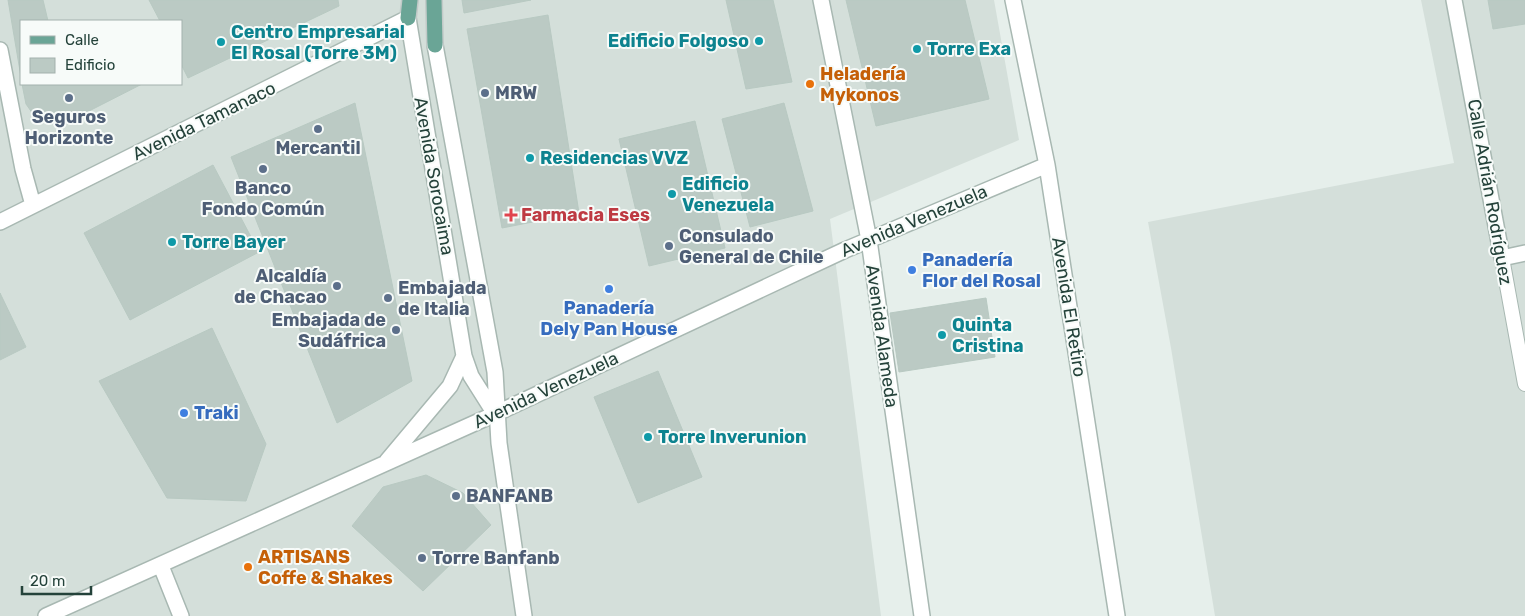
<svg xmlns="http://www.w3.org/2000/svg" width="1525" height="616" viewBox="0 0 1525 616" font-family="Rubik,sans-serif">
<rect width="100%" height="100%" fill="#e6efeb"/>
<!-- built -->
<path fill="#d4dfda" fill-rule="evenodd" d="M0,0H994L1019,140L830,219L881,616H0ZM21,21H181V84H21Z
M1421,0H1525V616H1215L1171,348L1148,222L1454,163Z"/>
<!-- building -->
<path fill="#bbcac4" stroke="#b8c9c2" d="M8,0H43L48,21H21V77Z
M149,0H338L339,6L188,78L181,64V21H160Z
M462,0H531L464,13Z
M726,0H773L792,82L746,89Z
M846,0H965L989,99L876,126Z
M1488,0H1525V24L1493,29Z
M548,15L579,213L502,228L467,29Z
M22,84H142L89,111L79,119L68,124H55L43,121L33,114L26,104Z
M355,103L412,381L337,423L231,157Z
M784,103L813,211L750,227L722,119Z
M695,121L725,248L649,266L619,139Z
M213,165L259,252L130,320L84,233Z
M0,293L26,347L0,360Z
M986,298L995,357L899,372L890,313Z
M212,328L266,444L246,501L167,498L99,381Z
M658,371L702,477L638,503L594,397Z
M426,475L463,493L491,525L423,591L352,526L383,487Z"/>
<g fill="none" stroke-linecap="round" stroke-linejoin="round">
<!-- lane casing -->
<g stroke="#a8b8b2" stroke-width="16">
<path id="lane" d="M1502,258L1525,384"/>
</g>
<!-- street casing -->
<g stroke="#a8b8b2" stroke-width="18">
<path id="street" d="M821,0L869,240L922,616
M1013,0L1047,165L1117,616
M1454,0L1502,258L1525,253
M435,45L495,372L499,443L524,616
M0,50L23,169L33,205
M0,222L408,18L464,356L471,376L495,414
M387,461L450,386L464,356
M161,566L181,616
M46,616L495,414L845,250L1047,165"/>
</g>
<!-- primary casing -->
<g stroke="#c2cac8" stroke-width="18">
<path id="primary" d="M434,0L435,45
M408,18L410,0"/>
</g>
<!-- lane -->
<use href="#lane" stroke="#fff" stroke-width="14"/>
<!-- street -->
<use href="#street" stroke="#fff" stroke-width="15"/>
<!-- primary -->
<use href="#primary" stroke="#6aa596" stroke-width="15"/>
</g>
<!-- markers -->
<g fill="#0f9aa8" stroke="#f7fbf9" stroke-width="2">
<circle cx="759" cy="41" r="5"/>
<circle cx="221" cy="42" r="5"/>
<circle cx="917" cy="49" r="5"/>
<circle cx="530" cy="158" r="5"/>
<circle cx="672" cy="194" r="5"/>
<circle cx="172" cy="242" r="5"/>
<circle cx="942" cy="335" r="5"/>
<circle cx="648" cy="437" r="5"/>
</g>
<g fill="#e8710a" stroke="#f7fbf9" stroke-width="2">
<circle cx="810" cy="84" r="5"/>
<circle cx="248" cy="567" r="5"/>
</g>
<g fill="#5c6f8a" stroke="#f7fbf9" stroke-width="2">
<circle cx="485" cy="93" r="5"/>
<circle cx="69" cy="98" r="5"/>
<circle cx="318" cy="129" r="5"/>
<circle cx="263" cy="169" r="5"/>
<circle cx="669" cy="246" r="5"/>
<circle cx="337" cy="286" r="5"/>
<circle cx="388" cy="298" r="5"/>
<circle cx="396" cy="330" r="5"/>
<circle cx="456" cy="496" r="5"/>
<circle cx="422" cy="558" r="5"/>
</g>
<path fill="#e0444e" stroke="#f7fbf9" stroke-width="2" d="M508.5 207.5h5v5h5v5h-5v5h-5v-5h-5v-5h5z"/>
<g fill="#3f7fe0" stroke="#f7fbf9" stroke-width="2">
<circle cx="912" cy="270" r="5"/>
<circle cx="609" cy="289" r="5"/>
<circle cx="184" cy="413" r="5"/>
</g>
<g text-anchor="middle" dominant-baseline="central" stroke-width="4" stroke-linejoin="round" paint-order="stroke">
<!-- culture labels -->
<g font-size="18" font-weight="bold" fill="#0d838f" stroke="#f7fbf9" text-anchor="start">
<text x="231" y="32">Centro Empresarial<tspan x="231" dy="21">El Rosal (Torre 3M)</tspan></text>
<text x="749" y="41" text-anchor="end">Edificio Folgoso</text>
<text x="927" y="49">Torre Exa</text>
<text x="540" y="158">Residencias VVZ</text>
<text x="682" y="184">Edificio<tspan x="682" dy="21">Venezuela</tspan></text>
<text x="182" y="242">Torre Bayer</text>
<text x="952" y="325">Quinta<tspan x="952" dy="21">Cristina</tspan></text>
<text x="658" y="437">Torre Inverunion</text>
</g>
<!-- food labels -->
<g font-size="18" font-weight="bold" fill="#c56008" stroke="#f7fbf9" text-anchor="start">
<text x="820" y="74">Heladería<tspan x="820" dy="21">Mykonos</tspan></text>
<text x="258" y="557">ARTISANS<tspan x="258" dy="21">Coffe &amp; Shakes</tspan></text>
</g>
<!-- service labels -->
<g font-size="18" font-weight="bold" fill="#4e5e75" stroke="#f7fbf9" text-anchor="start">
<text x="495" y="93">MRW</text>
<text x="69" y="117" text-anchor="middle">Seguros<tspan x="69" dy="21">Horizonte</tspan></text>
<text x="318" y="148" text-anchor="middle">Mercantil</text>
<text x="263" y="188" text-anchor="middle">Banco<tspan x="263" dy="21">Fondo Común</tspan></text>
<text x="679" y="236">Consulado<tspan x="679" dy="21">General de Chile</tspan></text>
<text x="327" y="276" text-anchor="end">Alcaldía<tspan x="327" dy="21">de Chacao</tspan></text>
<text x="398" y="288">Embajada<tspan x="398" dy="21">de Italia</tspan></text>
<text x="386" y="320" text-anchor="end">Embajada de<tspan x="386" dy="21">Sudáfrica</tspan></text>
<text x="466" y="496">BANFANB</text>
<text x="432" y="558">Torre Banfanb</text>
</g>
<!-- street labels -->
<g font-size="18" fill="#24423a" stroke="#f7fbf9">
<text transform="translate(204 121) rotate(-26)">Avenida Tamanaco</text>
<text transform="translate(434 176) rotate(80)">Avenida Sorocaima</text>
<text transform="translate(1490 192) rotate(80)">Calle Adrián Rodríguez</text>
<text transform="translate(914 221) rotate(-23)">Avenida Venezuela</text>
<text transform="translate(1069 307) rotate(81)">Avenida El Retiro</text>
<text transform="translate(882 336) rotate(82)">Avenida Alameda</text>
<text transform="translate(546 390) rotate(-25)">Avenida Venezuela</text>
</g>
<!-- health labels -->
<g font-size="18" font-weight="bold" fill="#be3a42" stroke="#f7fbf9" text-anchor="start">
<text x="521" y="215">Farmacia Eses</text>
</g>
<!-- shop labels -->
<g font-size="18" font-weight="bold" fill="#366cbe" stroke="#f7fbf9" text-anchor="start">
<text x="922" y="260">Panadería<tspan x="922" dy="21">Flor del Rosal</tspan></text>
<text x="609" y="308" text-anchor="middle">Panadería<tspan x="609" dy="21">Dely Pan House</tspan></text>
<text x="194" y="413">Traki</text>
</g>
</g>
<!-- legend -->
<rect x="20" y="20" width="162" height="65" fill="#f7fbf9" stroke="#a3b1ad"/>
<rect x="30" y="36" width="25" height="8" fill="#6aa596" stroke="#a3b1ad"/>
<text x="65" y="45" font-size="15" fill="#24423a">Calle</text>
<rect x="30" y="58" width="25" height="15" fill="#bbcac4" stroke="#a3b1ad"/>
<text x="65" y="70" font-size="15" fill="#24423a">Edificio</text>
<!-- scale -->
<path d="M22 586v8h69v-8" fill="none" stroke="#24423a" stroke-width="2.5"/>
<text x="30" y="586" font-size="15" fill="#24423a" stroke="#f7fbf9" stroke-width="4" paint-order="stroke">20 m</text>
</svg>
